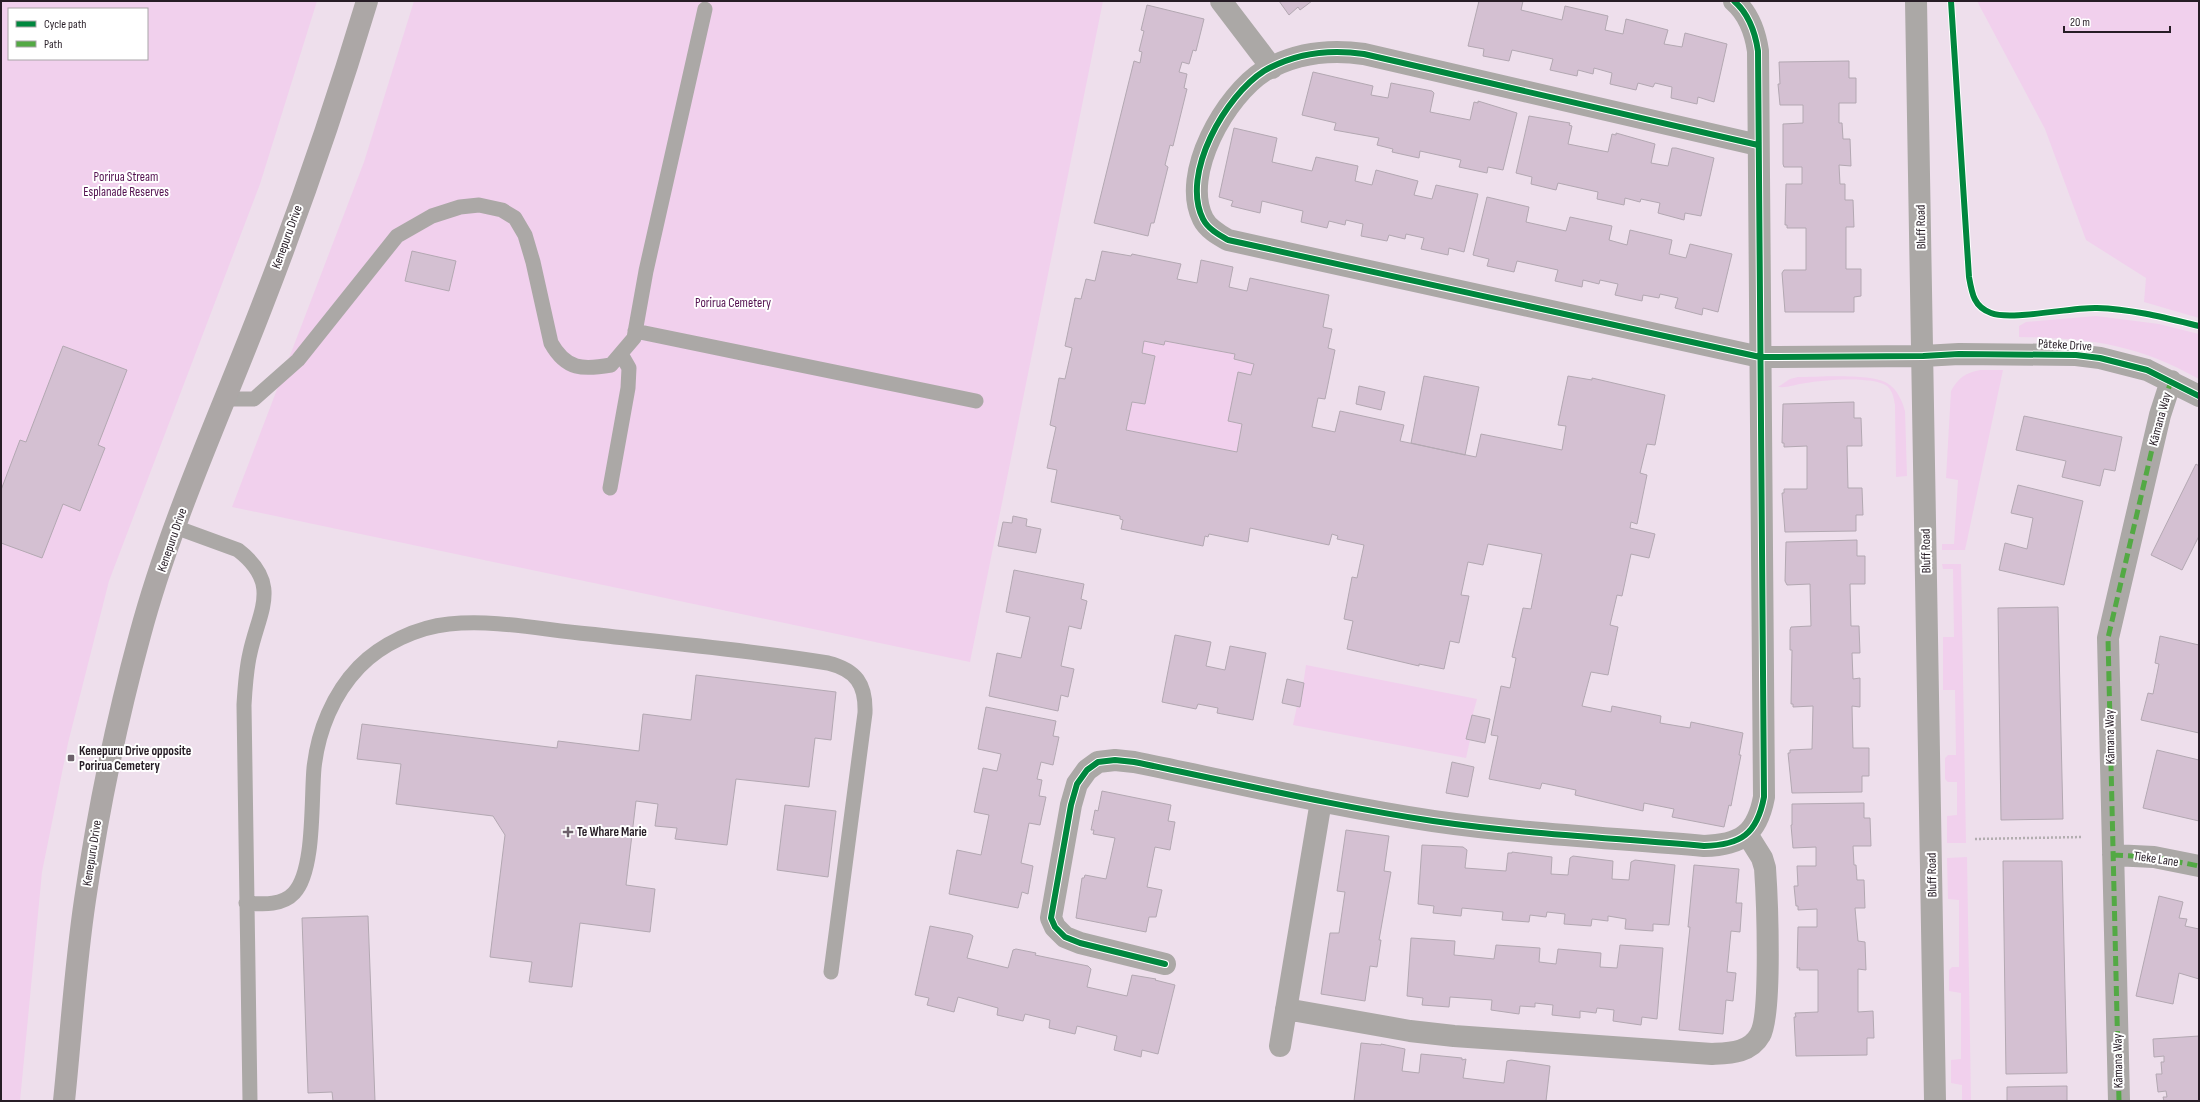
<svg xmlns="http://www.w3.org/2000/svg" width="2200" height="1102" viewBox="0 0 2200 1102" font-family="'Sofia Sans Condensed',sans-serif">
<rect width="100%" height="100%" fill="#eedfec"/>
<!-- green -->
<path fill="#f1d0ed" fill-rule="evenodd" d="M1,1H317L260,184L109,581L68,743L42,872L20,1101H1ZM9,9H147V59H9Z
M414,1H1103L970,662L232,507L364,162Z
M1977,1H2199V318L2144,302L2146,278L2086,240L2045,129Z
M2096,316L2159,324L2199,334V379C2136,344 2090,338 2019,337V326L2026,322Z
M1144,341L1164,345L1165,341L1235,354L1234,359L1254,364L1251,375L1238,372L1228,421L1242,424L1237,452L1126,430L1132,402L1145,404L1155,356L1142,353Z
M1980,370H2003L1965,550H1942V544H1954L1958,480L1946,478L1951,391C1958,378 1965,373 1980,370Z
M1798,377C1818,377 1871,373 1887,383C1897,389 1902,400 1905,411L1907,476L1896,477L1895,405C1894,399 1893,393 1889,388C1879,375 1822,380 1806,383C1796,384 1788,388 1778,387L1790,379Z
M1942,564H1961L1966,843H1947V816L1957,815V782H1948L1945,779V758L1948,755H1956L1955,690H1943V637H1954L1953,569H1943Z
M1306,665L1477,699L1466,739L1470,740L1466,758L1293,725L1297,706H1300Z
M1967,857L1971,1101H1962V1085L1951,1083V1060L1961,1059V993L1949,991V970L1952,967H1959V900L1948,899L1947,858Z"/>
<!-- building -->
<path fill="#d4c0d2" stroke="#b3a8b2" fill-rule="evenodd" d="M1279,1H1312L1300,10L1298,7L1289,15Z
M1479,1H1523L1521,10L1562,20L1565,6L1608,16L1605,30L1623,34L1626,19L1668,30L1664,44L1682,47L1685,33L1727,44L1714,102L1698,97L1697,104L1671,98L1672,87L1655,83L1653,87L1638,83L1636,90L1610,84L1612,73L1594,68L1593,74L1578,70L1577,76L1550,70L1553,59L1512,50L1509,61L1483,56L1484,49L1468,46Z
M1147,5L1204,19L1196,51L1193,50L1189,64L1182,62L1179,72L1187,74L1184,88L1187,89L1173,146L1170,145L1165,165L1168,167L1154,223H1151L1148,236L1094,223L1134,61L1140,63L1142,52L1139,51L1144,31L1141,30Z
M1849,61V78H1856V103H1839V123H1842L1843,139H1850L1851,166L1839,165L1840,184H1845V200H1853L1854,227H1846V269H1861V296L1854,297V312H1785L1782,273L1784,270H1806V228H1787V225H1785L1786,184H1802V167H1784L1783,164V124L1803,123V105H1780L1778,84H1780L1779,62Z
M1313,72L1373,86L1371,95L1388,98L1391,83L1432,91L1434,93L1430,112L1470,120L1474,102L1478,103V101L1517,113L1503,170L1488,167L1487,173L1459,167L1461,160L1420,151L1419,158L1392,152L1393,149L1377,145L1379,138L1334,130L1336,123L1302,115Z
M1529,116L1570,123L1569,125L1572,126L1568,144L1608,152L1612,134L1616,135V133L1655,144L1651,163L1668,166L1672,148H1676L1714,158L1701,216L1685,213L1684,220L1658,213L1660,203L1641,199L1640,202L1625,198L1624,205L1597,199L1598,192L1558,183L1556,190L1531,184L1532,177L1516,173Z
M1234,128L1277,138L1272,162L1312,171L1316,157L1358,166L1355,181L1372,185L1376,170L1418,181L1414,195L1432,199L1436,185L1478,194L1464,252L1449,248L1448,255L1421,249L1424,238L1406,234L1405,239L1389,235L1387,241L1361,236L1363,224L1346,220L1345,225L1329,221L1327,228L1301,222L1303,211L1262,201L1260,213L1231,206L1233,201L1219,197Z
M1487,197L1529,207L1526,222L1566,231L1570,217L1612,226L1609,240L1627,245L1630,230L1672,240L1669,254L1686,258L1690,244L1732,254L1718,312L1703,308L1702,315L1675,308L1678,298L1660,294L1659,298L1643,295L1642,301L1615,295L1618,284L1600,280L1599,284L1583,280L1582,287L1555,281L1558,270L1517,261L1514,272L1487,266L1489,259L1473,255Z
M412,251L456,261L449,291L405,281Z
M1102,251L1131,256L1132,254L1181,264L1177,279L1197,283L1201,260L1233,267L1229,287L1247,291L1250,278L1329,295L1323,327L1332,329L1328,348L1335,350L1325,399L1318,398L1312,427L1335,432L1340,411L1404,425L1400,441L1476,457L1481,434L1562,450L1566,426L1558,425L1568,376L1592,380V378L1665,395L1655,445L1647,444L1640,473L1647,475L1637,524L1631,522L1630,528L1655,534L1649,558L1631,554L1622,596L1617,595L1610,625L1618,627L1608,675L1591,672L1582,706L1611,712L1612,706L1661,716L1660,723L1690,728L1691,722L1743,733L1739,755H1741L1731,806L1729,805L1724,827L1672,817L1674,809L1644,803L1643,811L1575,795L1576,790L1542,783L1540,789L1489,779L1498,736L1491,735L1501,686L1510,688L1516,658L1512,657L1523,608L1531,609L1542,554L1488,544L1483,565L1468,562L1461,595L1469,596L1459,643L1450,641L1444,669L1419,664V666L1347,649L1353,621L1344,619L1352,577L1357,578L1364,545L1337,539L1338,536L1332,534L1329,545L1250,528L1248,542L1209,534L1208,537L1205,536L1203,546L1121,529L1123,520L1120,519V516L1051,502L1057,470L1047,468L1056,427L1050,425L1059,378L1065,379L1072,348L1065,346L1075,298L1081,299L1086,279L1095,281ZM1144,341L1164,345L1165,341L1235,354L1234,359L1254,364L1251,375L1238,372L1228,421L1242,424L1237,452L1126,430L1132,402L1145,404L1155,356L1142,353Z
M63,346L127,370L98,445L105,448L80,511L63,504L42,558L1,543V490L20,440L26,442Z
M1424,376L1479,387L1465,455L1411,443Z
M1359,386L1385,392L1381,410L1356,404Z
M1854,402V418H1861L1862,446H1847L1848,488H1862L1863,515H1856V531L1785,532L1782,493H1784V489H1807V446L1784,447V443H1782L1783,404Z
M2024,416L2122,437L2115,471L2104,469L2100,486L2062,477L2066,461L2016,450Z
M2196,464L2199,466V536L2182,570L2151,555Z
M2018,485L2083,501L2064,585L1999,570L2005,543L2027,549L2033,518L2011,513Z
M1013,516L1027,519L1026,526L1041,529L1036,553L998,546L1003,522L1012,523Z
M1857,540V556H1865V584H1850L1851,626H1859L1860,653H1852L1853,679L1860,678V707L1852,706L1853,748H1869V776H1862V792L1792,793L1788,753H1790V750L1812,749L1813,706L1793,707V704H1791L1792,650H1790V630L1791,627L1811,626L1810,584L1787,585L1785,581L1786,542Z
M1014,570L1084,584L1081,599L1087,601L1081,629L1069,626L1061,666L1074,669L1068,697L1061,695L1058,711L989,696L997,653L1021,658L1030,617L1006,612Z
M2058,607L2063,819L2001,820L1998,608Z
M1175,635L1211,642L1206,666L1225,670L1230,646L1266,653L1253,720L1217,713L1218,708L1198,704L1196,709L1162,702Z
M2160,636L2199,645V733L2141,720L2148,693L2153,694L2159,664L2155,663Z
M696,675L836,692L831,740L815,738L809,787L736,779L727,845L675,839L677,828L655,826L658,804L636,801L626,885L655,889L650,932L580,923L572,987L529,982L532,962L490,957L505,835L493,816L396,804L401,764L357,759L362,724L557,748L558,741L639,751L643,714L691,720Z
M1287,679L1304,683L1300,707L1282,703Z
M986,707L1056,721L1053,736L1059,737L1053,765L1041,762L1037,779L1042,780L1039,796L1046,797L1040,825L1029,823L1021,863L1033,866L1028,894L1022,892L1018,908L949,894L957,850L981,855L989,815L974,812L983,768L997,771L1001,754L978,749Z
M1472,715L1490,719L1485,743L1466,739Z
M2157,750L2199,760V821L2143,808Z
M1452,762L1474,767L1468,797L1446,793Z
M1102,791L1171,805L1168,821L1175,822L1170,850L1155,847L1147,887L1162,890L1156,917H1149L1146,932L1076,918L1082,878H1084L1085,875L1106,879L1115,838L1093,834L1094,830H1091L1095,810L1098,811Z
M1864,803V818H1870L1871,846H1853L1854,865H1856L1857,880H1864L1865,908H1855L1858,941L1865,942L1866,970L1858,969V1012L1873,1011L1874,1038H1867V1055L1796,1056L1794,1017H1796L1795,1013L1818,1012V970H1799L1800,968H1797L1798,927H1817V909L1798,910V906H1796L1794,886H1798L1797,866H1816V847L1793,848L1791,825H1792V804Z
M785,805L836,811L828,877L777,870Z
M1346,830L1389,836L1384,871L1391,872L1379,940H1381L1377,967L1370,966L1365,1001L1321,994L1330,933H1339L1345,892L1337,891Z
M1422,845L1463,847L1467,850L1465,868L1506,871L1508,853H1512V852L1552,857L1551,874L1568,875L1570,858L1573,856L1613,861L1612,879L1629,880L1631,862L1635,860L1675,865L1669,925L1653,924V931L1625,929L1626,919L1608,916V921L1592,919L1591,926L1564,924L1565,914L1547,912L1546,917L1530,915L1529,922L1502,920L1503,912L1462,908L1461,916L1433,913L1434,906L1418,904Z
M2003,861H2062L2067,1073L2006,1074Z
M1694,865L1739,869L1736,903H1742L1740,932L1731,931L1727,972L1736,973L1733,1001L1726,1000L1723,1034L1679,1030L1690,927H1688Z
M2159,896L2183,902L2179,918L2187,919L2185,926L2199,929V979L2179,973L2173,1004L2136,996Z
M368,916L375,1101H333L332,1092L308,1093L302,918Z
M930,926L970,934L973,936L967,958L1008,968L1013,950L1016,949L1036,953L1035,955L1088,966L1091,969L1087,987L1127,996L1132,975L1156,979L1155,980L1175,985L1158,1054L1142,1050L1141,1057L1114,1050L1117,1036L1077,1026L1075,1034L1049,1028L1050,1020L1025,1014L1023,1021L997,1015L998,1008L958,997L954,1012L927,1005L929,998L915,995Z
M1411,938L1455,941L1454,955L1494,959L1496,945L1540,948L1539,962L1556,964L1558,949L1601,953L1600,967L1617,968L1620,945L1663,948L1657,1019L1642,1017L1641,1025L1613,1021L1614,1010L1597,1008L1596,1013L1580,1011V1018L1552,1015L1553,1005L1535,1003V1007L1520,1006L1519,1014L1491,1010L1492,1000L1450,997L1449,1007L1422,1005L1423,998L1407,996Z
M2199,1036V1101H2164L2163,1097H2167L2166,1091L2158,1092L2156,1074H2162L2161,1062H2164V1056L2154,1057L2153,1039Z
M1361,1043L1381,1045V1044L1405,1049L1402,1071L1419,1073L1421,1054L1462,1058V1060L1466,1059L1463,1078L1504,1083L1507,1061L1511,1060L1550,1066L1546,1101H1354Z
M2067,1086V1101H2007V1087Z"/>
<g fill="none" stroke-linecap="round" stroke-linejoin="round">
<!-- path -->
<path stroke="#b2adaf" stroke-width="2.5" stroke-dasharray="2 2" stroke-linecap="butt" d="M1975,839L2083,837"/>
<!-- lane -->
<path stroke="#aba8a6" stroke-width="15" d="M635,331L976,401
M225,399H254L298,360L397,236L432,216L460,207L479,205L502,210L515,218L525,235L533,262L551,343C566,370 583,370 611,365L634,338L646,271L705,9
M610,488L628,388L629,368L621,354
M175,527L238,550C282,584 259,611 250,653C246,670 245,687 244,705L250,1101
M246,903C262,904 282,906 294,893C315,871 311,800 314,768C318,731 333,694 359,667C381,644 418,627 449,624C495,619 543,630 589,634C668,643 749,650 828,663C856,670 866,684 865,713L831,972"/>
<!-- street -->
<path stroke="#aba8a6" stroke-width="22" d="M1221,1L1272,68
M1916,1L1935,1101
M1758,145L1364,54C1330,49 1295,53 1264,71C1226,95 1180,174 1203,219C1208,229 1219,235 1228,240L1760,357L1923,356L1959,354L2076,355L2100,358L2147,370L2199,396
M2113,855L2154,857L2199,866
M1165,964L1080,943L1065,937L1055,927L1051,918L1071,805L1077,784L1087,770L1098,762L1115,760L1134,762C1233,782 1333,806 1433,821C1523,834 1614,838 1704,846C1741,845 1757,834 1764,797L1758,51C1755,31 1749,14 1734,1
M1286,1009L1410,1031L1454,1036L1712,1054C1730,1053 1750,1053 1760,1035C1772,1015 1767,896 1765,868L1762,858L1747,834
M1280,1046L1321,801
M2119,1101L2108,638L2160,415L2171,381"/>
<!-- secondary -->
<path stroke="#aca7a6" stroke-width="22" d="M64,1101C71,1034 75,967 85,900C98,811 116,723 140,635C170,523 220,415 262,306C301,206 336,104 367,1"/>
<!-- quiet -->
<path stroke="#53a944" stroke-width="5" stroke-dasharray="10 5" stroke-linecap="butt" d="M2113,855L2154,857L2199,866
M2119,1101L2108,638L2160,415L2171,381"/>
<!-- cycleway casing -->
<g stroke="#fff" stroke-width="8">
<path id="cycleway" d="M1951,1L1969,277C1972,294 1974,307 1991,313C2011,321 2072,307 2097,308C2132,309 2166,318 2199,326
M1758,145L1364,54C1330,49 1295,53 1264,71C1226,95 1180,174 1203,219C1208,229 1219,235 1228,240L1760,357L1923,356L1959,354L2076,355L2100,358L2147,370L2199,396
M1165,964L1080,943L1065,937L1055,927L1051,918L1071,805L1077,784L1087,770L1098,762L1115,760L1134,762C1233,782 1333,806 1433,821C1523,834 1614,838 1704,846C1741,845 1757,834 1764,797L1758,51C1755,31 1749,14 1734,1"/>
</g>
<!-- cycleway -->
<use href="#cycleway" stroke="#00873e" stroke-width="6"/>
</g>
<!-- markers -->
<g fill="#6d616b" stroke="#fff" stroke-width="1.5">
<rect x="67" y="754" width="8" height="8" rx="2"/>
<path d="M566 826h4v4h4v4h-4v4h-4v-4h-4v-4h4z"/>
</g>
<g text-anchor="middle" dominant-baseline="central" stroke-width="4" stroke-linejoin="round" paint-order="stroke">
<!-- park labels -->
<g font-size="13" fill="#531150" stroke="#fff">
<text x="126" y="177">Porirua Stream<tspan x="126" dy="15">Esplanade Reserves</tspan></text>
<text x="733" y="303">Porirua Cemetery</text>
</g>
<!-- street labels -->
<g font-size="13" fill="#271d26" stroke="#fff">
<text transform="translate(1921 227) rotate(-91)">Bluff Road</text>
<text transform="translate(287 237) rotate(-70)">Kenepuru Drive</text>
<text transform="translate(2065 345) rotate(3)">Pāteke Drive</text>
<text transform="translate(2160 419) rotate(-75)">Kāmana Way</text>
<text transform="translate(172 540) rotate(-71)">Kenepuru Drive</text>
<text transform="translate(1926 551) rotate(-91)">Bluff Road</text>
<text transform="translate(2110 737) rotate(-91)">Kāmana Way</text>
<text transform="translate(92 853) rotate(-81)">Kenepuru Drive</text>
<text transform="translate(2156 859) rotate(8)">Tīeke Lane</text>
<text transform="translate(1932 875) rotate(-91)">Bluff Road</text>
<text transform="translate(2118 1061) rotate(-91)">Kāmana Way</text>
</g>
<!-- poi labels -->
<g font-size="13" font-weight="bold" fill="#271d26" stroke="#fff" text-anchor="start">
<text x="79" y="751">Kenepuru Drive opposite<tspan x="79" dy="15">Porirua Cemetery</tspan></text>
<text x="577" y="832">Te Whare Marie</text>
</g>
</g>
<!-- border -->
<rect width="2200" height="1102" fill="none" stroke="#271d26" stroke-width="4"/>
<!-- legend -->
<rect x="8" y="8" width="140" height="52" fill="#ffffff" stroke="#a9a5a8"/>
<rect x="16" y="21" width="20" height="6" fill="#00873e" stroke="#a9a5a8"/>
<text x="44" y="28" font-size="12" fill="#271d26">Cycle path</text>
<rect x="16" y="41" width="20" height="6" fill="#53a944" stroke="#a9a5a8"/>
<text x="44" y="48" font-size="12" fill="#271d26">Path</text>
<!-- scale -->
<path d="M2064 26v6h106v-6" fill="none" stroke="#271d26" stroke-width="2"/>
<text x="2070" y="26" font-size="12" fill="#271d26" stroke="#ffffff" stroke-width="3" paint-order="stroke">20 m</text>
</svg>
